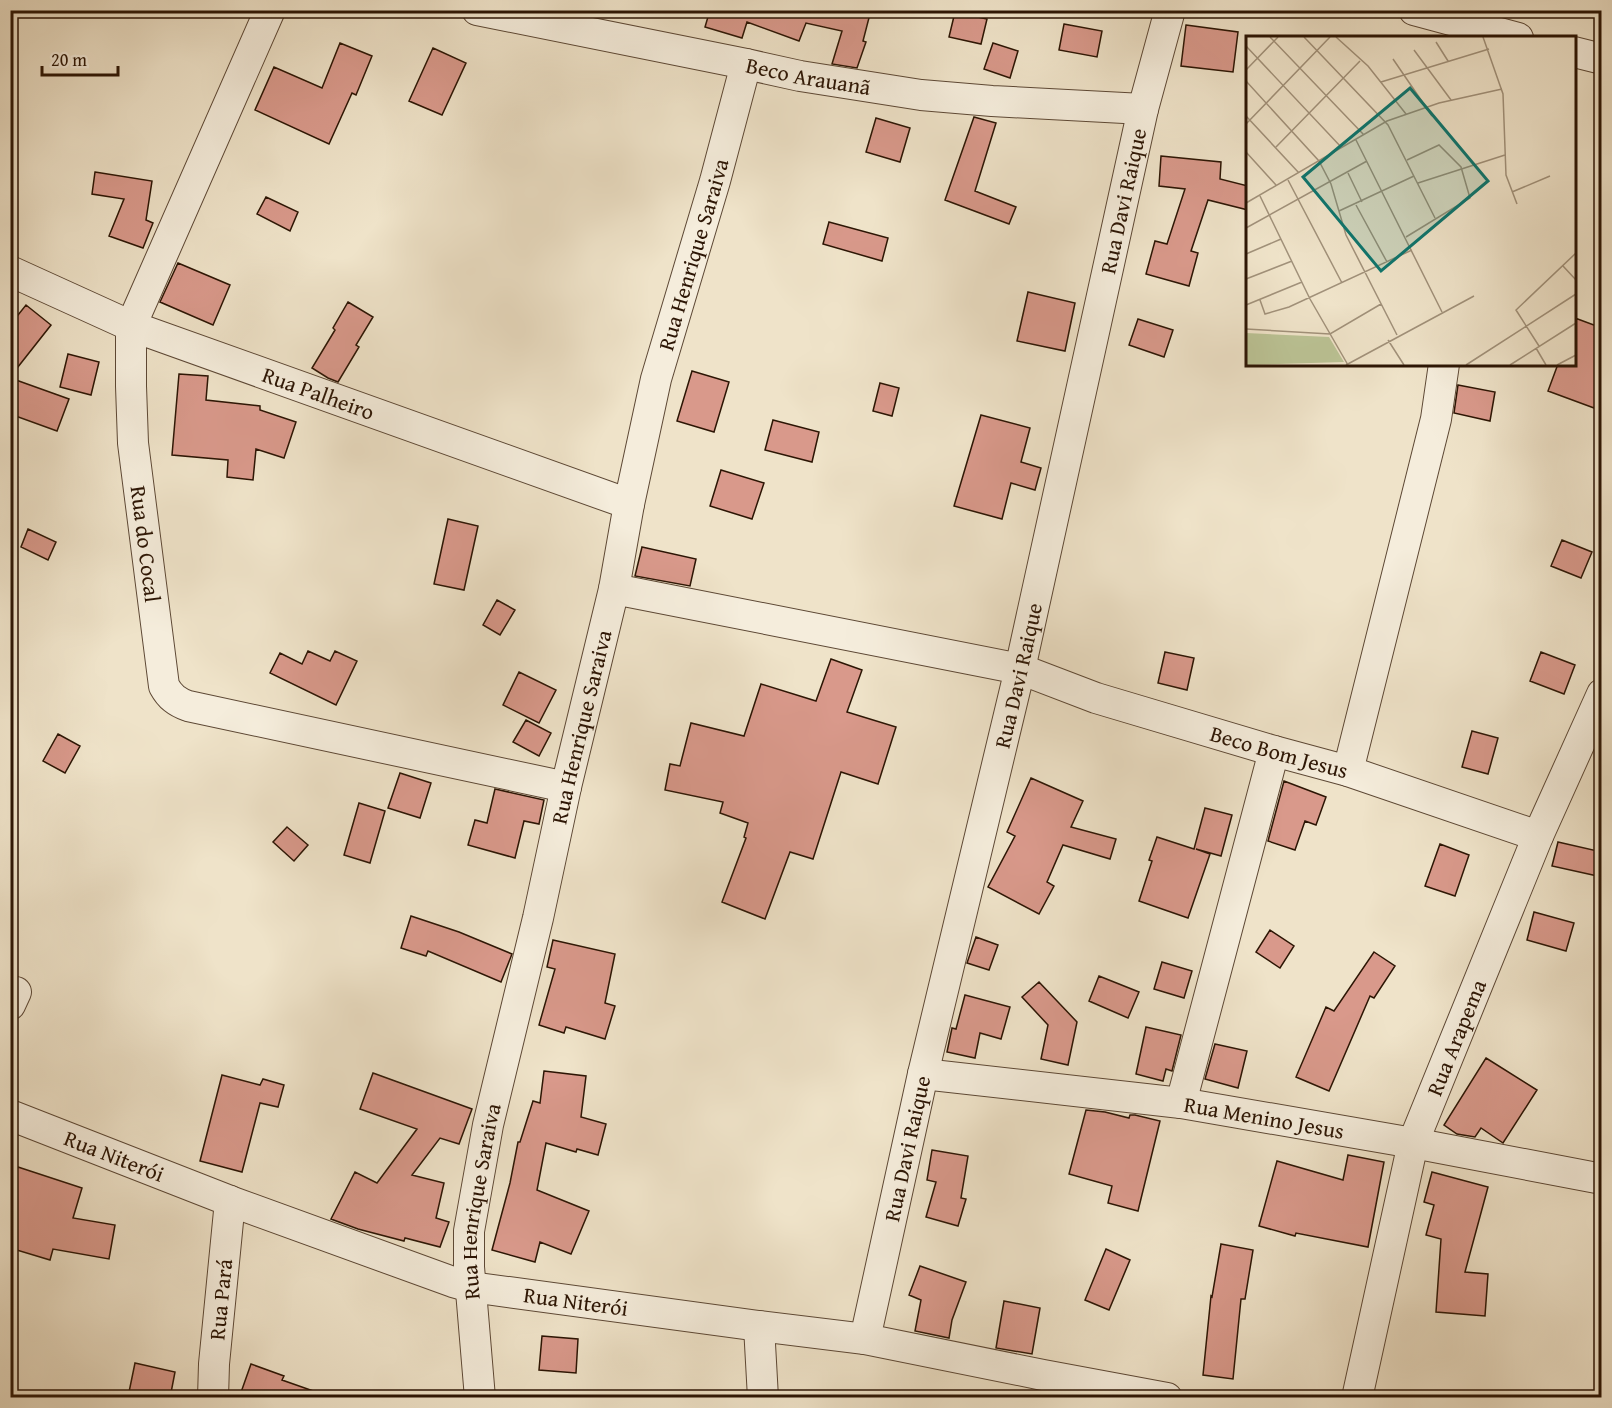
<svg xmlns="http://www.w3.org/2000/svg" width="1612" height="1408" viewBox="0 0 1612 1408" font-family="'Gentium Book Plus',serif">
<rect width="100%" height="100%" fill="#efe3c9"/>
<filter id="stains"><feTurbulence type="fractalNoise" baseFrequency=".00333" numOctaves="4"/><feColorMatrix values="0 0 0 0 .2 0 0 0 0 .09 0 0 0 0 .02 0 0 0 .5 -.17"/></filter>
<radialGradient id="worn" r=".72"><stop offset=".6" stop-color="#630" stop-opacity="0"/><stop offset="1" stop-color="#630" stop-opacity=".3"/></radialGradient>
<!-- building -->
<path fill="#d9998b" stroke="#2c1504" stroke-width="1.5" d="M710,10H871L863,41L866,42L857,68L832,64L842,31L806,23L799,41L747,22L742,38L705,27Z
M955,12L987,19L981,44L949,37Z
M1064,24L1102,31L1097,57L1059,50Z
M1186,25L1238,32L1233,72L1181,66Z
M340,43L372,56L356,95L352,93L329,144L255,110L274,67L322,88Z
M993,43L1018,51L1010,78L984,69Z
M433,48L466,63L442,115L409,101Z
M974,117L996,123L975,191L1016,207L1009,224L945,200Z
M876,118L910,128L900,162L866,152Z
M1161,156L1221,162L1220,179L1248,186V210L1208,200L1191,251L1198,253L1189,286L1146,274L1155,241L1167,244L1185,189L1159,186Z
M95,172L152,181L146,220L153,223L143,248L109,236L124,199L92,194Z
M266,197L298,212L290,231L257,214Z
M829,222L888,238L882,261L823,244Z
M178,263L230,285L213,325L160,302Z
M1028,292L1075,303L1065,351L1017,341Z
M348,302L373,317L356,345L359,347L338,382L328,378L312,368L335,330L333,328Z
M26,305L51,325L10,377V325Z
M1575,318L1602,328V387L1594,408L1548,391L1558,364H1575Z
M1138,319L1173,330L1164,357L1129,345Z
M68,354L99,362L91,395L60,387Z
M692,371L729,382L714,432L677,421Z
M179,374L208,376L206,400L260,406V410L296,422L284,458L256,449L253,480L227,477L228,460L172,455Z
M16,380L69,399L57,431L10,414V394Z
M880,383L899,388L892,416L873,411Z
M1458,385L1495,392L1490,421L1454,413Z
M981,415L1030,428L1021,462L1041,468L1035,490L1011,483L1002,519L954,506Z
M773,420L819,432L812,462L765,450Z
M721,470L764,483L752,519L710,506Z
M448,519L478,526L464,590L434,584Z
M28,529L56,542L48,560L21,547Z
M1562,540L1592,552L1581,578L1551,566Z
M642,547L696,559L690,586L635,576Z
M497,600L515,610L500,635L483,625Z
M308,651L330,661L335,651L357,661L336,705L270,673L280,653L302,664Z
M1165,652L1194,658L1187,690L1158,683Z
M1541,652L1575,665L1564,694L1530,681Z
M831,659L862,670L847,712L896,727L878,784L841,772L813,859L790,852L765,919L722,902L746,838L744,837L748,823L720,813L723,802L665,790L670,764L680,766L691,723L744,736L761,684L816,701Z
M519,672L556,690L539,723L503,705Z
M526,720L551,733L539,756L513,742Z
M1472,731L1498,738L1488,774L1462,767Z
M58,734L80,746L65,773L43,761Z
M400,773L431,783L420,818L388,808Z
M1031,778L1083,801L1071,827L1116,839L1110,859L1063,845L1047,882L1054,886L1039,914L988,887L1015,836L1007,832Z
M1284,781L1326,797L1316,825L1305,821L1295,850L1268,841Z
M495,789L544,800L539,824L524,821L515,858L468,845L475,820L487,823Z
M359,803L385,811L370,863L344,855Z
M1205,808L1232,815L1221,856L1196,849L1210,854L1188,918L1139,901L1152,861L1149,860L1157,837L1194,849Z
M287,827L308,845L294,861L273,842Z
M1558,842L1602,852V877L1552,866Z
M1440,844L1469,855L1455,896L1425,886Z
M1534,912L1574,923L1566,951L1527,940Z
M411,916L459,932L512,954L501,982L428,951L426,956L401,948Z
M1270,930L1294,946L1280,968L1256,952Z
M976,937L998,945L989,970L967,963Z
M553,940L615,954L605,1003L615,1006L605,1039L566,1027L564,1033L539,1025L555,969L547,967Z
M1374,952L1395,966L1374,998L1370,996L1329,1091L1296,1077L1326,1007L1334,1011Z
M1162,962L1192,971L1184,998L1154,989Z
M1099,976L1139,992L1128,1018L1089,1001Z
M1039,982L1077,1022L1068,1065L1041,1059L1048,1025L1022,997Z
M965,995L1010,1007L1001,1039L980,1033L975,1058L947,1052L952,1028L956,1029Z
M1146,1027L1181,1035L1172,1071L1166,1069L1163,1081L1136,1074Z
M1215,1044L1247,1051L1238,1088L1205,1079Z
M1486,1058L1537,1090L1503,1143L1481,1128L1475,1137L1457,1134L1444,1125Z
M544,1071L586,1076L581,1117L606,1124L598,1155L577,1149L576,1152L546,1143L537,1190L589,1211L571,1254L540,1242L535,1262L492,1250L510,1183L518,1142H520L533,1101L540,1103Z
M373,1073L472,1109L459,1144L440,1138L412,1175L444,1183L436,1218L449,1222L440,1247L405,1238L404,1241L358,1229L331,1219L355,1172L377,1183L417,1129L360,1109Z
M222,1075L260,1085L263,1079L284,1085L278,1107L260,1103L242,1172L200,1161Z
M1086,1110L1105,1112L1129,1118L1130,1115H1135L1160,1121L1138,1211L1108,1203L1112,1186L1069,1174Z
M932,1150L968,1156L961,1198L966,1199L958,1226L926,1217L936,1182L927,1180Z
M1348,1155L1384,1162L1368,1247L1296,1233L1295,1236L1259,1226L1277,1161L1343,1180Z
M18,1167L82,1188L73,1218L115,1225L109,1259L53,1249L50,1260L10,1248V1189Z
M1432,1172L1488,1187L1465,1272L1488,1274L1485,1316L1436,1312L1441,1239L1426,1235L1434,1205L1424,1202Z
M1221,1244L1253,1250L1245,1299H1241L1233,1379L1203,1375L1211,1296L1212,1297Z
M1106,1249L1130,1260L1109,1310L1085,1300Z
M920,1266L966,1282L952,1320L949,1338L915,1331L921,1300L909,1295Z
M1004,1301L1040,1308L1032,1354L996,1348Z
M542,1336L578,1339L576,1373L539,1370Z
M135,1363L175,1372L170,1398H152L129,1392Z
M251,1364L284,1376L282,1380L322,1394V1398H239Z"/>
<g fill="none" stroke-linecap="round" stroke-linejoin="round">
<!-- street casing -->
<g stroke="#5d4835" stroke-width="32">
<g id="street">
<path id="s1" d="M270,10L131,326V386L133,443L164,686C170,697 177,702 188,706L566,787"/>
<path id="s2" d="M477,10L746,64L800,76L921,95L992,101L1143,109"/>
<path d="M1414,10L1518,38"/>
<path d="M1574,52L1602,59"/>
<path id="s3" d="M10,271L131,326L629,504"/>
<path id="s4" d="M614,589L1020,669L1096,698L1274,751L1348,771L1538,836"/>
<path d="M1348,771L1436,419L1444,364"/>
<path d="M10,1005L16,992"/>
<path id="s5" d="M923,1074L1181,1103L1413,1143L1602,1179"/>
<path d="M1181,1103L1274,751"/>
<path id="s6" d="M10,1115L230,1201L453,1282L471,1287L759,1326L865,1339L1043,1375L1167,1398"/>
<path d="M759,1326L763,1398"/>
<path id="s7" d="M865,1339L923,1074L1020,669L1143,109L1170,10"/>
<path id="s8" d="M213,1398L214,1364L230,1201"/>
<path id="s9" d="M480,1398L469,1267V1231L488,1125L538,918L566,787L614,589L629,504L656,379L715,181L746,64"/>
<path id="s10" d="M1357,1398L1413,1143L1538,836L1602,694"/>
</g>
</g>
<!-- street -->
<use href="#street" stroke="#f5eddc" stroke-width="30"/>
</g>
<g text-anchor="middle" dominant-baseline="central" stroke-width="6" stroke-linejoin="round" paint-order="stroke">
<!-- street labels -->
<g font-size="22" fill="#2c1504" stroke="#f5eddc">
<text stroke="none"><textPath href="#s2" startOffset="338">Beco Arauanã</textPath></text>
<text stroke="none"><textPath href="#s7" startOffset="1167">Rua Davi Raique</textPath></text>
<text stroke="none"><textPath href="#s9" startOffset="1170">Rua Henrique Saraiva</textPath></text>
<text stroke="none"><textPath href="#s3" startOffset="332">Rua Palheiro</textPath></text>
<text stroke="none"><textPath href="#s1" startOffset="564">Rua do Cocal</textPath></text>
<text stroke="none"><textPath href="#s7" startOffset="681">Rua Davi Raique</textPath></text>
<text stroke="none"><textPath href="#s9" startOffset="684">Rua Henrique Saraiva</textPath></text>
<text stroke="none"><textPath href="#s4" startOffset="686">Beco Bom Jesus</textPath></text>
<text stroke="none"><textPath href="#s10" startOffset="375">Rua Arapema</textPath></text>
<text stroke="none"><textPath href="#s5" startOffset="344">Rua Menino Jesus</textPath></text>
<text stroke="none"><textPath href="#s7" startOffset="195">Rua Davi Raique</textPath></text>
<text stroke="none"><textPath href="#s6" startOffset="112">Rua Niterói</textPath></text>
<text stroke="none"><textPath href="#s9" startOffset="198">Rua Henrique Saraiva</textPath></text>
<text stroke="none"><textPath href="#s8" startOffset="99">Rua Pará</textPath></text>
<text stroke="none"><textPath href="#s6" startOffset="598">Rua Niterói</textPath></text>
</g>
</g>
<!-- overview -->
<g transform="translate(1246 36)">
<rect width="330" height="330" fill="#efe3c9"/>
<path d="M0,297L83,301L98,326L0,329Z" fill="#bbc395"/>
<path fill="none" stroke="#a1917a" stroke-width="1.5" d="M24,1L118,99M58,1L142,89L189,182M90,1L122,30L160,78M237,1L257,58L260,139L271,168M190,6L202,25M0,10L96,112M168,14L205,64M147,23L186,80M0,34L32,1M0,45L73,125L85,148L100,199L151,299M135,46L243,13M0,80L53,137M0,88L84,1M110,104L196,276M30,111L114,25M0,116L30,149M102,137L116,166M42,144L96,247M172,147L259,119M266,156L304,140M14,160L64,263L102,329M0,167L141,85L193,67L256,53M110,169L141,226M93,175L168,140M0,192L121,125M160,201L224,162L215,131L193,109L161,124M0,218L35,203M317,230L330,244M0,243L46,225M14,264L19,278L43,271L166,214M0,269L56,246M0,293L84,298L135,268M142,304L158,329M293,310L270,274L330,217M290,312L300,329M100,329L228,260M220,329L330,258M264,329L330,287M311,329L330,319"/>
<path fill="#0f766e" fill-opacity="0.15" stroke="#0f766e" stroke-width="3" d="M164,52L242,145L135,235L57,141Z"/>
<rect width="330" height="330" fill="none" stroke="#2c1504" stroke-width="3"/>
</g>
<!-- margin -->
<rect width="1612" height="1408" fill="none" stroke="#efe3c9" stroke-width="36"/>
<rect x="12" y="12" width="1588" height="1384" fill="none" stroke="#2c1504" stroke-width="3"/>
<rect x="18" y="18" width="1576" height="1372" fill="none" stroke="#2c1504" stroke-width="1.5"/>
<!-- scale -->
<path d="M42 66v9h76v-9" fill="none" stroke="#2c1504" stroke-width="3"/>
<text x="51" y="66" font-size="18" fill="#2c1504" stroke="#f5eddc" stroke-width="4.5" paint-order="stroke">20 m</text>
<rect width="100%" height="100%" filter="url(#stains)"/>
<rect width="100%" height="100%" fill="url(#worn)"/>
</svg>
